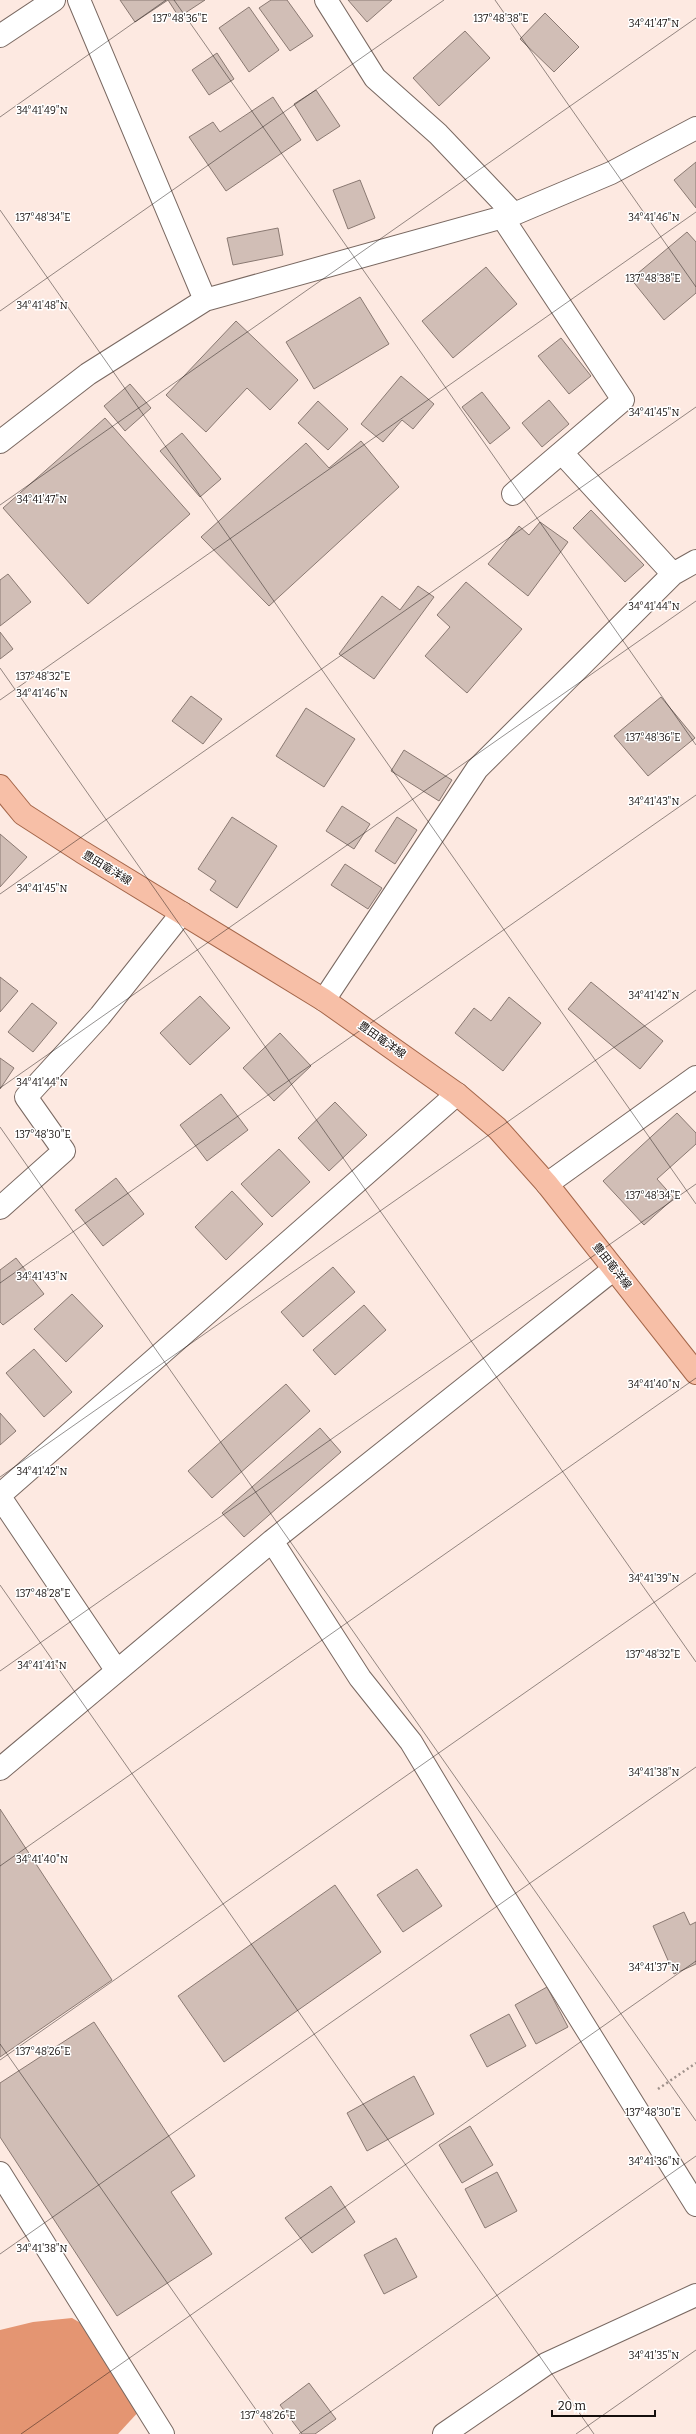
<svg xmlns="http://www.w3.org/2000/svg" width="696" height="2434" viewBox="0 0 696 2434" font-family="Bitter,'Noto Sans JP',serif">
<rect width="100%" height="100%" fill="#fde9e1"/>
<!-- forest -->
<path fill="#e49572" d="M72,2318L101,2335L141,2409L118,2434H0V2330L33,2322Z"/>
<!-- building -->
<path fill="#d1beb6" stroke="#8a7972" d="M120,0H168L135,22Z
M168,0H205L179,17Z
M271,0H287L313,36L290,51L259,8Z
M348,0H392L367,22Z
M249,7L279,50L249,72L219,28Z
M545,13L579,47L554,72L520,39Z
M465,31L490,58L439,106L413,78Z
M217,53L234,79L209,95L192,70Z
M316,90L340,126L317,141L294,104Z
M273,97L301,140L226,191L189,137L213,122L220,132Z
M696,162V208L674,180Z
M360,180L375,218L348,229L333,190Z
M278,228L283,255L233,265L227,238Z
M687,232L696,242V293L664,320L631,279Z
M486,267L517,304L453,358L422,321Z
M360,297L389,344L314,389L286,342Z
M236,321L298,380L270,410L247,388L206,432L166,395Z
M561,338L591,376L569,394L538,356Z
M401,376L434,404L413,429L402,420L383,442L361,424Z
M130,384L151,408L125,431L104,406Z
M482,392L510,428L490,444L462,407Z
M549,400L569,424L542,447L522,423Z
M318,401L348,429L328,450L298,423Z
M105,418L190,514L88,604L3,508Z
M182,433L221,479L200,497L160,451Z
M361,441L399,487L269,606L201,537L306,443L329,468Z
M591,510L644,565L625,582L573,528Z
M540,522L568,542L528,596L488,564L519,526L529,535Z
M8,574L31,602L0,626V580Z
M466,582L522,629L467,693L425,656L450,627L437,615Z
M418,586L434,597L374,679L339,654L382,596L400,610Z
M0,632L13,649L0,659Z
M191,696L222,719L203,744L172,721Z
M661,697L695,738L648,776L614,736Z
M306,708L355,739L324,787L276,756Z
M404,750L452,780L439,801L391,771Z
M342,806L370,824L354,849L326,831Z
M232,817L277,846L237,908L210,890L216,881L198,869Z
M397,817L417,830L395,864L375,851Z
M0,834L27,857L0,887Z
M345,864L382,888L368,909L331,885Z
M0,977L18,991L0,1012Z
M591,982L663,1041L640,1069L568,1009Z
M200,996L230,1028L190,1065L160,1033Z
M509,997L541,1023L503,1071L455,1033L474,1008L491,1021Z
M32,1003L57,1023L33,1052L8,1032Z
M280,1033L311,1066L274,1101L243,1068Z
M0,1058L14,1068L0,1089Z
M221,1094L248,1130L207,1161L180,1125Z
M335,1102L367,1135L329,1171L298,1138Z
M677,1113L696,1133V1144L657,1179L674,1198L644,1225L603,1181Z
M279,1149L310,1182L272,1217L241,1184Z
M116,1178L144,1214L103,1246L75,1210Z
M232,1191L263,1224L226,1260L195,1227Z
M16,1258L44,1294L3,1325L0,1322V1270Z
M333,1267L355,1292L303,1337L281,1312Z
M72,1294L103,1326L66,1362L34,1329Z
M364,1305L386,1330L335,1375L313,1350Z
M34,1349L72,1392L44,1417L6,1373Z
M286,1384L310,1411L212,1498L188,1471Z
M0,1413L16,1431L0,1445Z
M320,1428L341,1452L244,1537L222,1513Z
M0,1809L112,1980L0,2057Z
M417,1869L442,1906L403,1932L377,1895Z
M335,1885L381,1952L224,2062L178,1996Z
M684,1912L690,1925L696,1922V1964L674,1974L653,1926Z
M547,1987L568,2027L536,2044L515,2005Z
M509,2014L526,2046L487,2067L470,2035Z
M94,2022L195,2176L171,2192L212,2254L117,2316L0,2137V2083Z
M414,2076L434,2114L367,2151L347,2113Z
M470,2126L493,2165L462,2183L439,2145Z
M497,2172L517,2211L485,2228L465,2189Z
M331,2186L355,2222L312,2253L285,2218Z
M396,2238L417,2277L384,2294L364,2255Z
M309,2383L336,2419L315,2434H302L280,2405Z"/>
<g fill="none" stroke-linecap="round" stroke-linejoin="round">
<!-- minor casing -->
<g stroke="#796861" stroke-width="24">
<path id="minor" d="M79,0L205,300
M326,0L375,78L438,134L514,214
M0,36L54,0
M502,217L623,400L513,494
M0,442L88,374L205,300L514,214L611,173L696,128
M562,453L673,574
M324,1000L477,769L673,574L696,561
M547,1184L696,1077
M0,1208L64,1151L26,1097L100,1016L182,913
M0,1495L457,1094
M0,1497L117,1671
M272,1541L360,1678L411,1742L500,1890L696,2205
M0,1769L272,1541L614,1269
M0,2173L163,2434
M444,2434L546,2364L696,2295"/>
</g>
<!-- major casing -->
<g stroke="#a4664a" stroke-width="24">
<path id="major" d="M0,786L23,814L82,852L324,1000L457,1094L497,1128L547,1184L696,1373"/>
</g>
<!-- path -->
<path stroke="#9f918b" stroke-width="2.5" stroke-dasharray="2 3" stroke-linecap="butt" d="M658,2089L696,2063"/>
<!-- minor -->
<use href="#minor" stroke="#fff" stroke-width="22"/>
<!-- major -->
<use href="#major" stroke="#f7bfa7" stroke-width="22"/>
</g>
<!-- ticks -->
<path fill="none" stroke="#140e0c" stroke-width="1" stroke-opacity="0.45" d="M174,0L696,745M495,0L696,287M0,117L166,0M0,210L696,1204M0,311L444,0M0,505L696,18M0,668L696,1662M0,700L696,212M0,894L696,407M0,1088L696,601M0,1127L696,2121M0,1283L696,795M0,1477L696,990M0,1585L594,2434M0,1671L696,1184M0,1866L696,1378M0,2044L273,2434M0,2060L696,1573M0,2254L696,1767M21,2434L696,1961M299,2434L696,2156M576,2434L696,2350"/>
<g text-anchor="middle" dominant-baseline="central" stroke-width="3" stroke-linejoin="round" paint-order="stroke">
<!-- street labels -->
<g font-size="11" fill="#140e0c" stroke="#fff">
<text transform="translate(107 868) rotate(31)">豊田竜洋線</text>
<text transform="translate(382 1040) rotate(35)">豊田竜洋線</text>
<text transform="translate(612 1266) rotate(52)">豊田竜洋線</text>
</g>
</g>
<g font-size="10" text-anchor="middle" fill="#140e0c" stroke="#fff" stroke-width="3" stroke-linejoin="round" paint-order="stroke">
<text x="180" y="22">137°48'36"E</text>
<text x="501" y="22">137°48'38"E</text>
<text x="654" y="27">34°41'47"N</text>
<text x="42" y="114">34°41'49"N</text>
<text x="43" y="221">137°48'34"E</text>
<text x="654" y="221">34°41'46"N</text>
<text x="653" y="282">137°48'38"E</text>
<text x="42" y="309">34°41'48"N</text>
<text x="654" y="416">34°41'45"N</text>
<text x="42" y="503">34°41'47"N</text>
<text x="654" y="610">34°41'44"N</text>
<text x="43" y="680">137°48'32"E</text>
<text x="42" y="697">34°41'46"N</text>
<text x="653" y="741">137°48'36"E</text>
<text x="654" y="805">34°41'43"N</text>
<text x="42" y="892">34°41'45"N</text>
<text x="654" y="999">34°41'42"N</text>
<text x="42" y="1086">34°41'44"N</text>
<text x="43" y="1138">137°48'30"E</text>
<text x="653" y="1199">137°48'34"E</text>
<text x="42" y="1280">34°41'43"N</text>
<text x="654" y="1388">34°41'40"N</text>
<text x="42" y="1475">34°41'42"N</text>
<text x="654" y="1582">34°41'39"N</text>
<text x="43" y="1597">137°48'28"E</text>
<text x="653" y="1658">137°48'32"E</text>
<text x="42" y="1669">34°41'41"N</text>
<text x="654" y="1776">34°41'38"N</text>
<text x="42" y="1863">34°41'40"N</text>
<text x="654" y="1971">34°41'37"N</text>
<text x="43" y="2055">137°48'26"E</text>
<text x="653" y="2116">137°48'30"E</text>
<text x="654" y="2165">34°41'36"N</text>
<text x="42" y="2252">34°41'38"N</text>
<text x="654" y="2359">34°41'35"N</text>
<text x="268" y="2419">137°48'26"E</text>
</g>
<!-- scale -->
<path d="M552 2410v6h103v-6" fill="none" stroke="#140e0c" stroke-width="2"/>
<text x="558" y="2410" font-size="12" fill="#140e0c" stroke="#ffffff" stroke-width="3" paint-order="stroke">20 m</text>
</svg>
